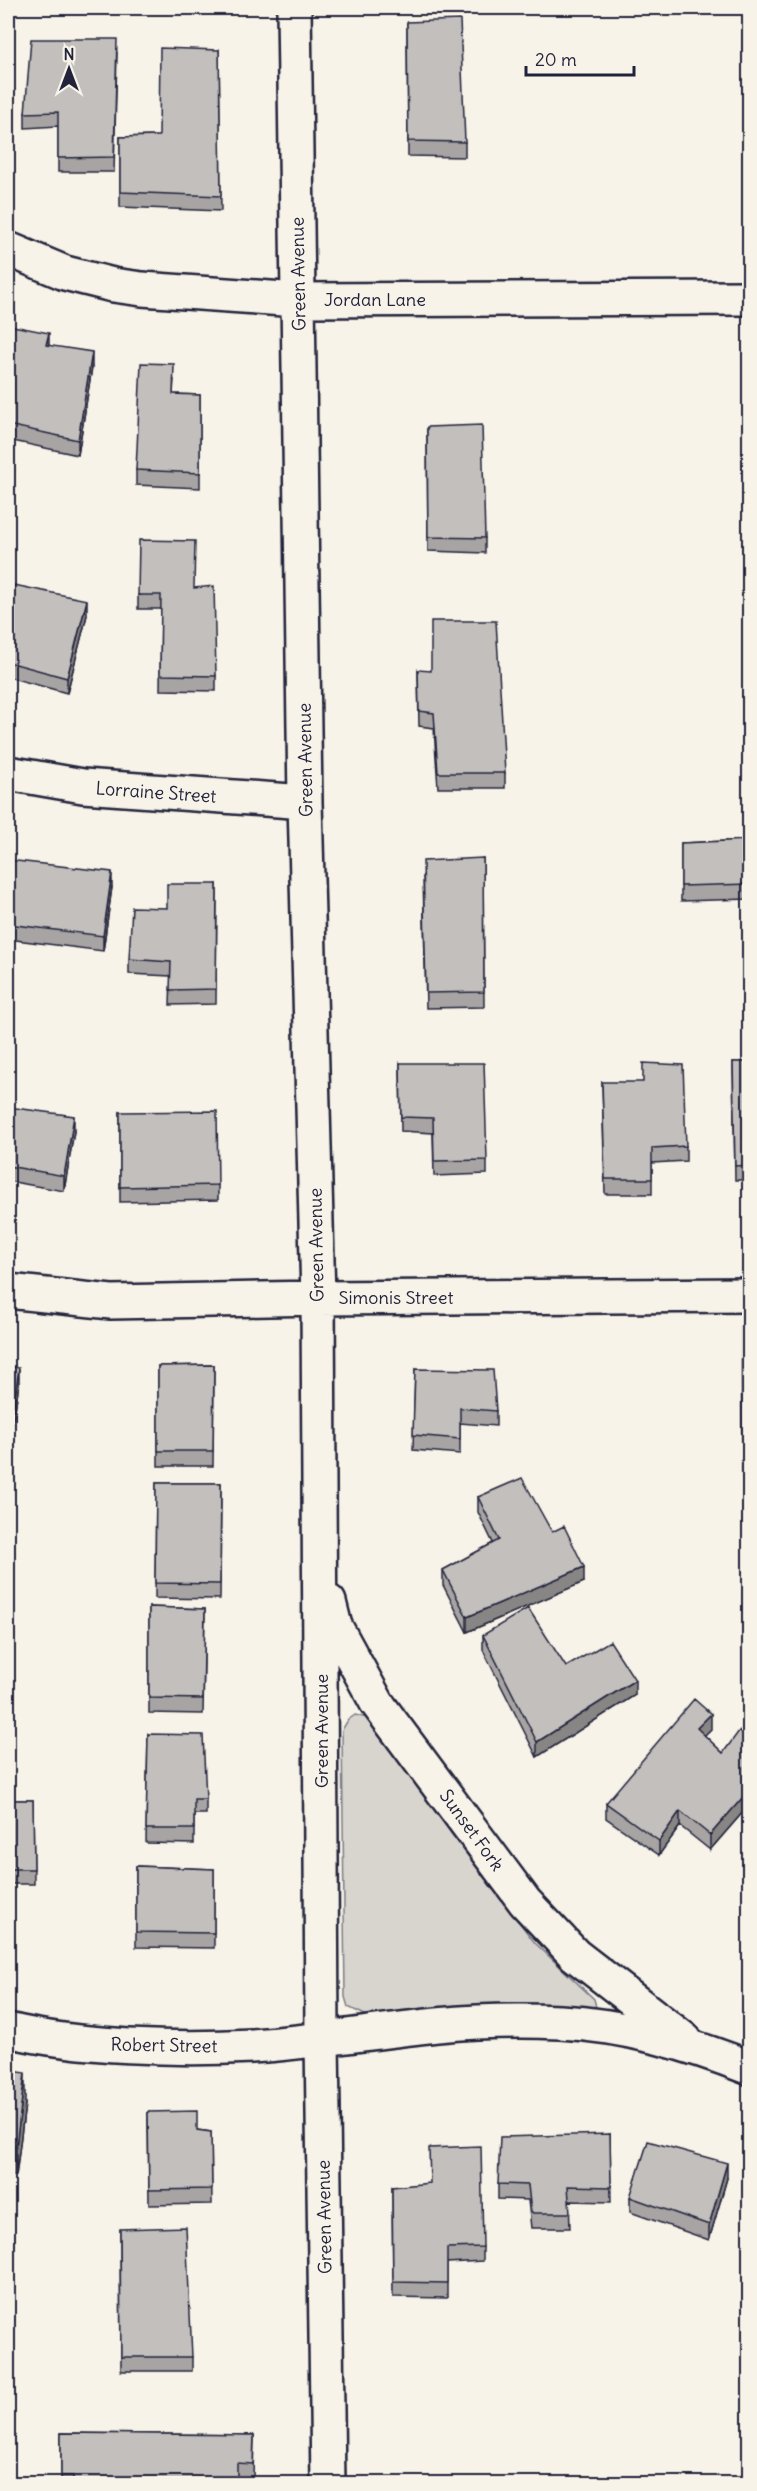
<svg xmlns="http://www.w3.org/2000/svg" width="757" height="2491" viewBox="0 0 757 2491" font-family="Delius,sans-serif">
<rect width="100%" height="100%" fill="#f7f3e8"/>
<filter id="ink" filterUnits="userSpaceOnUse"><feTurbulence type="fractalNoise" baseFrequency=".0167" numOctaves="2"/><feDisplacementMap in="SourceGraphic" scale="12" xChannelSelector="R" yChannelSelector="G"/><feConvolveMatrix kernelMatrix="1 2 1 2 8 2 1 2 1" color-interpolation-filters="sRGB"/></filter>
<g filter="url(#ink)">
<!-- green -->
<path fill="#d8d5cf" stroke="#7d7c85" stroke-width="1.5" d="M741,1295H750L749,1502L742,1477Z
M355,1715L375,1720L451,1833L535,1943L594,1999L596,2007L365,2015L348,2007L345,1997L342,1730L348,1720Z"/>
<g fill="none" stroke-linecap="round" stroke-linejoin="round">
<!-- minor casing -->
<g stroke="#22223b" stroke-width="38">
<path id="minor" d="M294,8L305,802L318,1298L322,2039L328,2484
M8,249L65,273L113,285L142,289L298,300L750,298
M8,773L83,786L305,802
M8,1291L111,1302L318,1298L750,1295
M329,1602L335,1626L377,1703L525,1902L575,1955L685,2040
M8,2030C78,2047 179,2050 252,2046C314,2042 376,2031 437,2025C478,2021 520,2020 560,2022C626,2025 689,2044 750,2068"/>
</g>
<!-- minor -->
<use href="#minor" stroke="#f7f3e8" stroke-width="33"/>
</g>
<!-- wall -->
<path fill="#a7a4a3" stroke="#22223b" stroke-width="1.5" d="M407,22L465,142V157L408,156Z
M219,50L221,211L120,207V137L159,136Z
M117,53L114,172H58V126L25,128V113Z
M8,325L92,367L78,455L8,440Z
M174,379L173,394L200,395V488L136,485V470Z
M427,427L485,538V553L428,551Z
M195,588L216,676V691L160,690L161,609H138V595Z
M8,613L87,615L67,693L8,677Z
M418,670L505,773V788H438L434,728L419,726Z
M750,840V899L681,901V843Z
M483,858L484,1007L426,1008L423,875Z
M8,860L112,887L103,951L8,939Z
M217,884L216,1004L170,1005L171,976L129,974V959L167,908Z
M733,1062H750V1180H735Z
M400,1063L487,1160V1174L434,1176L433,1133L401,1131Z
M602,1082L686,1146V1161L652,1163V1194H605Z
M8,1107L74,1131L64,1191L8,1181Z
M120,1112L218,1185V1200L120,1202Z
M214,1365L213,1466H158V1366Z
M8,1366L19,1383L9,1450H8Z
M415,1369L496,1411V1426L460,1423V1454L413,1450Z
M156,1483H221L220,1599L155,1598Z
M478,1497L552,1532L584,1582L467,1632L443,1585V1570L493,1543L478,1512Z
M149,1607L205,1609L203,1714L149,1713Z
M483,1635L566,1667L635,1695L537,1757L483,1650Z
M711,1729L704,1735L723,1753L750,1741V1804L710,1850L680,1826L659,1855L606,1818V1803Z
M148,1734L206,1799V1814H194V1844L146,1843Z
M8,1800H33L34,1884H8Z
M136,1866L214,1869V1948L136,1947Z
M8,2070L25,2104L16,2176L8,2175Z
M148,2112L197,2130L211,2132L212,2204L149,2205Z
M610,2134L611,2202L569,2201L570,2228H531L528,2200L498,2199V2184Z
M727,2178L709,2240L630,2212V2197Z
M392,2187L483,2247V2261L447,2263V2298L393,2297Z
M120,2229L192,2357V2371H121Z
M61,2433L254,2435L253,2478H237V2484H61Z"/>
<!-- shaded-wall -->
<path fill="#888684" stroke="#22223b" stroke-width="1.5" d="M49,333V348L46,345Z
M92,352V367L78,455V440Z
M87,600V615L67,693V678Z
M112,872V887L103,951V936Z
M74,1116V1131L64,1191V1176Z
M19,1368V1383L9,1450V1435Z
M584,1567V1582L467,1632V1617Z
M635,1680V1695L537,1757V1742Z
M711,1714V1729L697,1743V1728Z
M750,1789V1804L710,1850V1835Z
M680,1811V1826L659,1855V1841Z
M25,2073V2104L16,2176V2146Z
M727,2163V2178L709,2240V2225Z"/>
<!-- building -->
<path fill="#c2bfbd" stroke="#22223b" stroke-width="1.5" d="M460,20L465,142L408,141L407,22Z
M31,39H117L114,157L58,158V112L25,113Z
M160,48L219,50L221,196L120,192V137L159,136Z
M8,325L49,333L46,345L92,352L78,440L8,425Z
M141,363L174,364L173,394L200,395V473L136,470Z
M482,425L485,538L428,537L427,427Z
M139,540L195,541L194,588L214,586L216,676L160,675L161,595H138Z
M14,585L87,600L67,678L8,662V613Z
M431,621H496L505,773H438L434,713L419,711L418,670L431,671Z
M750,840V884L681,886V843Z
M483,858L484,992L426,993L423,861Z
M8,860L112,872L103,936L8,924Z
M167,884H217L216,989L170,990L171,962L129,959L132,907L167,908Z
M733,1062H750V1165L735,1166Z
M400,1063H484L487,1160L434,1161L433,1118L401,1117Z
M643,1063L683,1065L686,1146L652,1148V1179H605L602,1082H643Z
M8,1107L74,1116L64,1176L8,1166Z
M217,1111L218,1185L120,1187V1112Z
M214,1365L213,1451H158V1366Z
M8,1366L19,1368L9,1435H8Z
M415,1369L493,1370L496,1411L460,1408V1439L413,1435Z
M522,1478L552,1532L564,1526L584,1567L467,1617L443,1570L499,1540L478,1497Z
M156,1483H221L220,1584L155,1583Z
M149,1607L205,1609L203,1699L149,1698Z
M528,1608L566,1667L610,1641L635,1680L537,1742L483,1635Z
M694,1699L711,1714L697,1728L723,1753L739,1731L750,1741V1789L710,1835L680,1811L659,1841L606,1803Z
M148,1734L203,1735L206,1799H194V1829H146Z
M8,1800H33L34,1869H8Z
M136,1866L214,1869V1933L136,1932Z
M8,2070L25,2073L16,2146L8,2144Z
M197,2111V2130L211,2132L212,2189L149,2190L148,2112Z
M610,2134L611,2187L568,2186L570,2213H531L528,2185L498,2184L500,2137Z
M648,2141L727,2163L709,2225L630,2197Z
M481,2146L483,2247L447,2248V2283L393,2282L392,2187L430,2183L429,2148Z
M186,2227L192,2357H121L120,2229Z
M61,2433L254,2435L253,2464L237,2463V2484H73V2476H61Z"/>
</g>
<g text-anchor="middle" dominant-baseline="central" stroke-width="4.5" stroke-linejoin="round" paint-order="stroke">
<!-- street labels -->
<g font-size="18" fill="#22223b" stroke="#f7f3e8">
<text transform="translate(298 274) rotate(-91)">Green Avenue</text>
<text x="375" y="299">Jordan Lane</text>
<text transform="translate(305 760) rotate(-91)">Green Avenue</text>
<text transform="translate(156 792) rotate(4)">Lorraine Street</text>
<text transform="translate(316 1245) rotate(-91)">Green Avenue</text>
<text x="396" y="1297">Simonis Street</text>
<text transform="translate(321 1731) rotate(-90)">Green Avenue</text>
<text transform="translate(472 1830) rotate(54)">Sunset Fork</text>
<text transform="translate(164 2045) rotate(1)">Robert Street</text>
<text transform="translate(324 2217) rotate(-91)">Green Avenue</text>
</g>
</g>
<!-- margin -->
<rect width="757" height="2491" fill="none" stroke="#f7f3e8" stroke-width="30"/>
<rect x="15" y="15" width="727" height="2461" fill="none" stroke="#22223b" stroke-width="2" filter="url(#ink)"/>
<!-- north arrow -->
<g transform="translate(69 69)" stroke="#f7f3e8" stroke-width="4.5" paint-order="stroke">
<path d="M0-4.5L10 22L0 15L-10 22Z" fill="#22223b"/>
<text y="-9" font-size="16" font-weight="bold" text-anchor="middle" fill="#22223b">N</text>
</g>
<!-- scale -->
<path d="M526 66v9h108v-9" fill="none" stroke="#22223b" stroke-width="3"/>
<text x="535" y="66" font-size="18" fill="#22223b" stroke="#f7f3e8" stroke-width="4.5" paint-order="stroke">20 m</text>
</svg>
